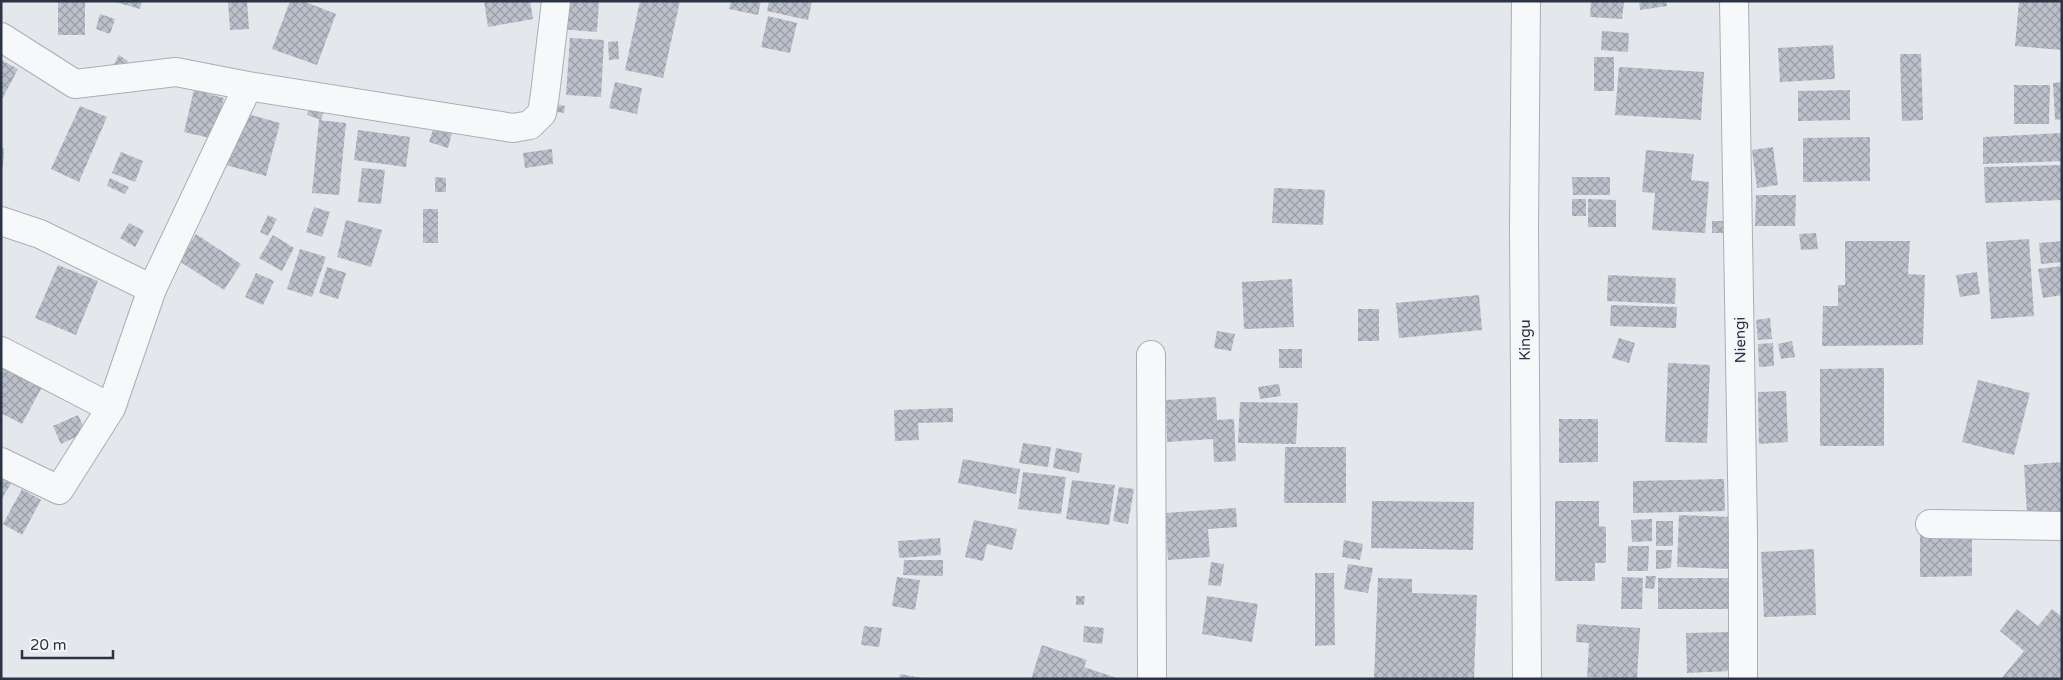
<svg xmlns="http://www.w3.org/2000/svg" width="2063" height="680" viewBox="0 0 2063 680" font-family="'Varela Round',sans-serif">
<defs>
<pattern id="building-cross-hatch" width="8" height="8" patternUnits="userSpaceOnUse" patternTransform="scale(1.25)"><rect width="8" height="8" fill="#bbc0ca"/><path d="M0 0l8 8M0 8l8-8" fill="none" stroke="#989da6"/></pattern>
</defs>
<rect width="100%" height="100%" fill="#e4e7ec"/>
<!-- building -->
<path fill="url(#building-cross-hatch)" d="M58,1H85V35H58Z
M112,1H142L140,9Z
M228,1H247L249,29L230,30Z
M290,1H303L336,14L317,65L272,49Z
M484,1H530L533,19L488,27Z
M562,1H599L597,32L560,29Z
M640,1H680L663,78L625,70Z
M731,1H761L758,15L729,9Z
M769,1H812L808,20L767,11Z
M1591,1H1624L1622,19L1590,17Z
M1639,1H1666L1667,6L1640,10Z
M2019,1H2062V50L2015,46Z
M100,14L115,19L110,34L96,29Z
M768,16L797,23L790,53L761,47Z
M1602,31L1629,33L1628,52L1601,50Z
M570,38L604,40L601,97L566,95Z
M618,41L619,59L609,60L608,42Z
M1833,45L1835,79L1780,82L1778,48Z
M1900,54H1921L1923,120L1902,121Z
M119,55L128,61L121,73L112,67Z
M1594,57H1614V91H1594Z
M1,60L18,69L1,101Z
M1619,67L1704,72L1701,120L1615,115Z
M615,82L642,88L637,114L609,108Z
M2062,82V119L2055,120L2053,83Z
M2014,85H2050L2049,124H2014Z
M194,90L224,98L214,139L184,132Z
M1850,90V120L1798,121V91Z
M312,103L325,108L321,120L307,115Z
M552,103L565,106L564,113L551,111Z
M80,106L107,117L79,182L51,169Z
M237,111L280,123L266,176L222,164Z
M319,120L346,123L339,195L312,193Z
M435,124L453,129L448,148L429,142Z
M358,130L410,137L406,167L354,160Z
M2062,133V161L1983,164V137Z
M1870,137V181L1803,182V138Z
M1773,147L1778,185L1757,188L1752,150Z
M1,148H4L3,167H1Z
M552,149L553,164L525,168L523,153Z
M1646,150L1694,154L1691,180L1709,182L1705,233L1652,230L1655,193L1642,192Z
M121,152L143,161L135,182L112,173Z
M2062,165V200L1985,203L1984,167Z
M362,168L385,170L381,204L358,202Z
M435,177L446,178V192H435Z
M1572,177H1610V195H1573Z
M110,178L129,187L125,194L107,186Z
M1274,188L1325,190L1323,225L1272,223Z
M1756,195H1796L1795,226H1755Z
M1572,199H1586V216H1572Z
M1588,199L1616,200V227H1588Z
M314,207L330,212L322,237L306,232Z
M423,209H438V243H423Z
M268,215L277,219L268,236L260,232Z
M346,220L382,230L371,267L337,257Z
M1712,221H1730V233H1712Z
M129,223L144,231L135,247L120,238Z
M1816,233L1818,249L1801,250L1799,234Z
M196,234L241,264L224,290L179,261Z
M273,235L294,248L282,271L259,258Z
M2029,239L2034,316L1991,319L1986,242Z
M1845,241H1910L1908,274L1925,275L1923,345L1822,346L1823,306H1838V285H1845Z
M2062,241V262L2041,264L2039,243Z
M300,249L326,257L312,297L287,289Z
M58,265L98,281L76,335L35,318Z
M2062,266V295L2043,298L2038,269Z
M327,267L346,273L338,299L319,293Z
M1977,272L1980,294L1960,297L1956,275Z
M256,273L274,281L263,305L245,297Z
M1608,275L1676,278L1675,304L1607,301Z
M1292,279L1294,327L1244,329L1242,282Z
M1479,295L1482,330L1399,338L1396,303Z
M1611,305L1677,307L1676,328L1610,326Z
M1358,309H1379V341H1358Z
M1770,318L1772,339L1758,340L1756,320Z
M1217,331L1235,334L1231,351L1214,348Z
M1619,338L1635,343L1629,363L1612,358Z
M1792,341L1795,357L1781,359L1778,344Z
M1773,343L1774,366L1759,367L1758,344Z
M1279,349H1302V368H1279Z
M1668,363L1710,365L1707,443L1665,442Z
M1,365L42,387L22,424L1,413Z
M1884,368V446H1820V369Z
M1978,380L2030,393L2014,455L1962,442Z
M1279,384L1281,396L1260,399L1258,387Z
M1786,391L1788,442L1759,444L1758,392Z
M1216,397L1217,420L1234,419L1236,461L1214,462L1213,439L1167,442L1166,400Z
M1240,402L1298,403L1296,444L1238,443Z
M953,408V422L918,423L919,440L895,441L894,410Z
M78,415L86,432L61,444L53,426Z
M1559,419H1598V462L1559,463Z
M1023,443L1051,447L1048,467L1019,463Z
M1285,447H1346V503H1284Z
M1056,448L1082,453L1079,473L1053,468Z
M963,459L1020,469L1016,494L958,483Z
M2062,462V511L2027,514L2024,465Z
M1,472L14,479L1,500Z
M1023,472L1066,477L1061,514L1018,509Z
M1724,479L1725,511L1633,513V481Z
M1072,480L1115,485L1109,525L1066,519Z
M1119,487L1134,489L1128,524L1113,521Z
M22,489L41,500L22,535L3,524Z
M1372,501L1474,502L1473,550L1371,548Z
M1555,501H1599V526L1606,527V563H1595V581H1555Z
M1236,508L1237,527L1208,529L1210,557L1168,560L1165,513Z
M1679,515L1732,517L1730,569L1677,567Z
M1652,519V541L1632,542L1631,520Z
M974,520L1017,529L1012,550L987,544L983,561L965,557Z
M1656,521H1673V546H1656Z
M1972,532V576L1920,577V533Z
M940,538L941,555L899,558L898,541Z
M1344,540L1363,544L1360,560L1342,557Z
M1628,546H1649L1648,571H1627Z
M1814,549L1816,615L1764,617L1761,552Z
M1656,550H1672L1671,568L1656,569Z
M904,560H943V576L903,575Z
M1211,562L1224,564L1221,586L1208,585Z
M1348,564L1373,568L1368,593L1344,589Z
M1315,573H1334L1335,645L1315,646Z
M1646,576H1656L1654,589L1645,588Z
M897,577L920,580L915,610L892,606Z
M1622,577L1643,578L1642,609H1621Z
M1378,578L1412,579V593L1477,595L1474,679H1374Z
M1658,578H1734L1733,609H1658Z
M1076,596H1085L1084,605H1076Z
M1207,596L1258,604L1252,642L1202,634Z
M2017,609L2038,626L2052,609L2062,617V679H2001L2024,651L2000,631Z
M1577,624L1640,628L1637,679L1587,677L1589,643L1576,642Z
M864,626L882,628L879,647L861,645Z
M1084,626L1104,628L1102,644L1083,642Z
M1731,632V671L1687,673L1686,633Z
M1042,645L1087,660L1084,667L1120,679H1031Z
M900,674L922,678V679H899Z"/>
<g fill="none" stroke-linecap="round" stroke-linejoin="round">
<!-- minor casing -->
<g stroke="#a9aeb7" stroke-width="30">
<path id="minor" d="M1526,1L1524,228L1527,679
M1734,1L1743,534V679
M1,37L75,84L176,72L248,86L513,128L530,125L542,113L545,94L556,1
M1,221L40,234L152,289L248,86
M1,351L111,408L152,289
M1151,355L1152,679
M1,462L59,490L111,408
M1930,524L2062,526"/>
</g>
<!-- minor -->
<use href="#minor" stroke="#f7f8fa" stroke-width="28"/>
</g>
<g text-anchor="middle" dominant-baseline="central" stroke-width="4" stroke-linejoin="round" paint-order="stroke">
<!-- street labels -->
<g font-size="15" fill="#2b3445" stroke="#f4f6f9">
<text transform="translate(1525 340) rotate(-90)">Kingu</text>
<text transform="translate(1740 340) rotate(-91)">Niengi</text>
</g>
</g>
<!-- border -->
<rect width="2063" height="680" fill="none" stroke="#2b3445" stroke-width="5"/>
<!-- scale -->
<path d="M22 650v8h91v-8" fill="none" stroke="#2b3445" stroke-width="2.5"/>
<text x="30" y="650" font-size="15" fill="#2b3445" stroke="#f4f6f9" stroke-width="4" paint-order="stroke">20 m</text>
</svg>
